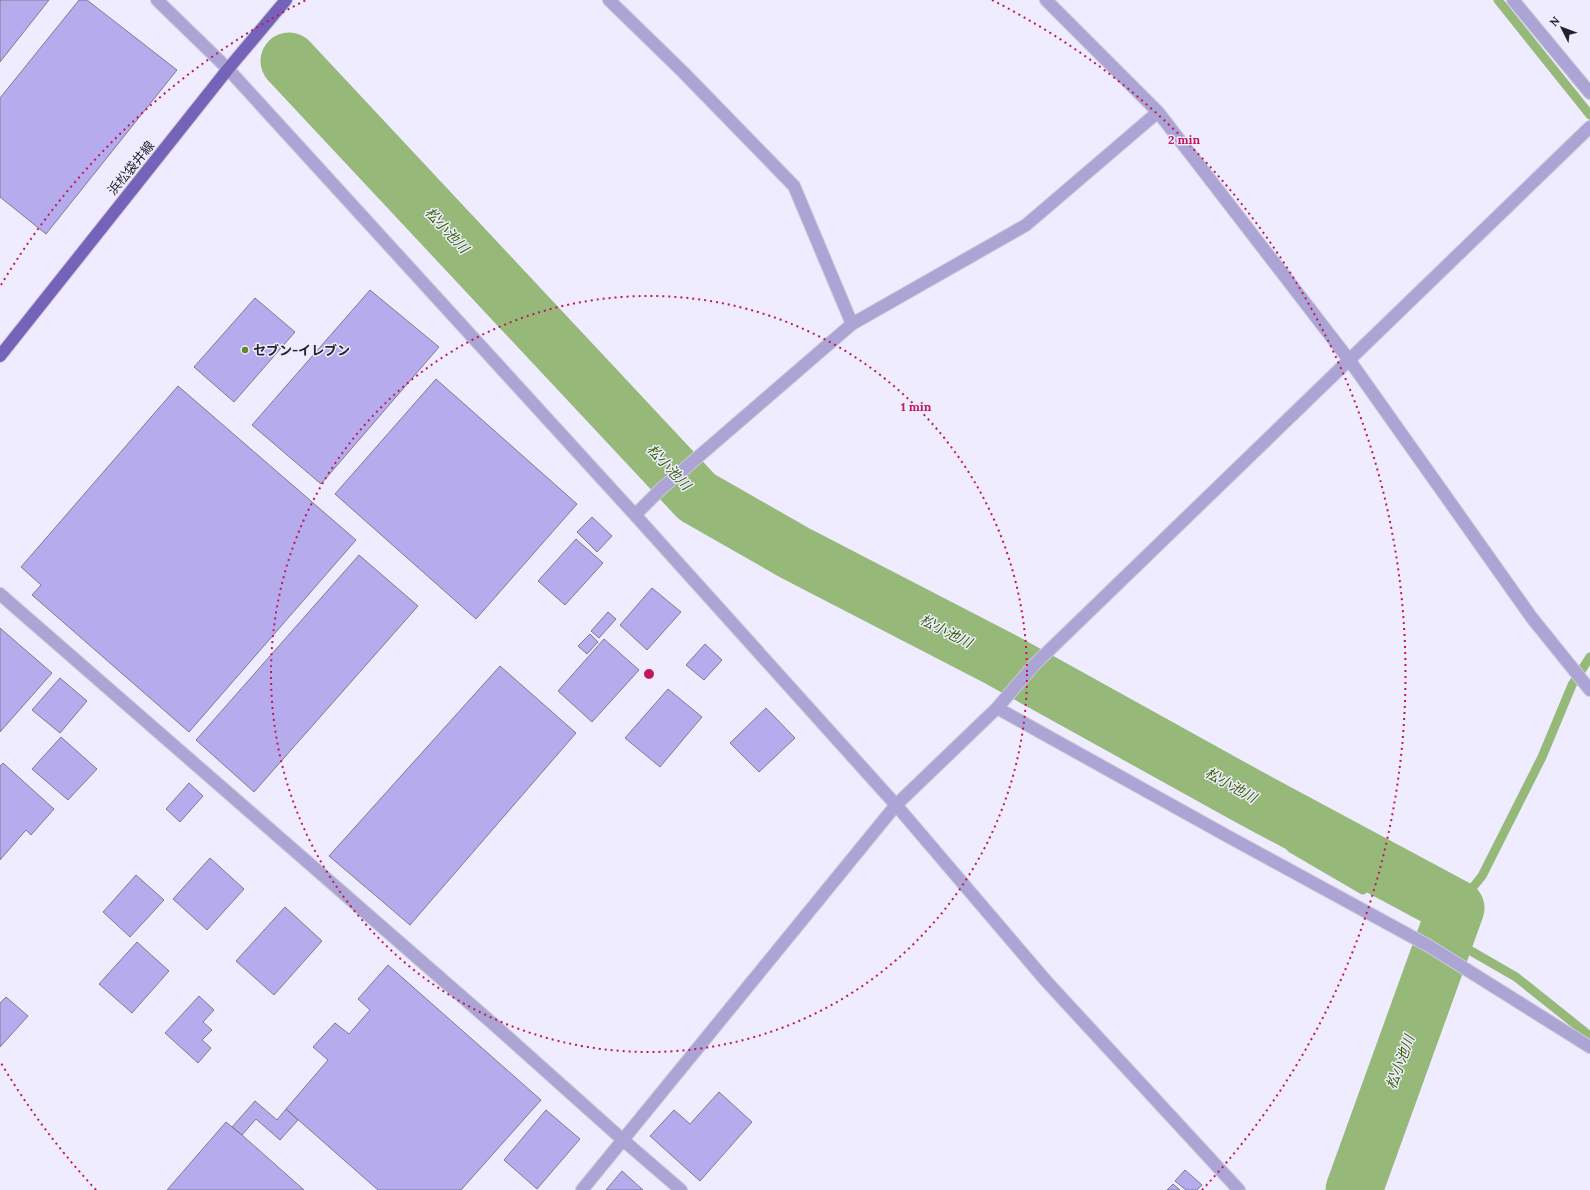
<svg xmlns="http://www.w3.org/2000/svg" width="1590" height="1190" viewBox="0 0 1590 1190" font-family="Lora,'Noto Sans JP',serif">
<rect width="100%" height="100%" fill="#eeecfe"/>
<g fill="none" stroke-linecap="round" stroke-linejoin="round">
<!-- stream -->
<path stroke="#96b97a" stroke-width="9" d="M1498,0L1590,115
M1291,848L1363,890
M1456,908L1482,876L1542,757L1572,685L1590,657
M1438,932L1516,977L1590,1036"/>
<!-- river -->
<path stroke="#96b97a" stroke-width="57" d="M289,61L697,497L795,553L1000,659L1249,797L1456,908L1354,1190"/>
</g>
<!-- building -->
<path fill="#b5abed" stroke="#7f7c90" d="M0,0H49L0,62Z
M79,0H87L177,70L46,234L0,197V98Z
M370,290L439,347L321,484L252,425Z
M255,298L295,332L234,402L194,367Z
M436,379L577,504L476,619L335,494Z
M178,386L356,540L189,732L32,595L41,585L21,567Z
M592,517L612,536L597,552L577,532Z
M576,539L603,563L565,605L538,581Z
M359,555L418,606L254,792L196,740Z
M652,588L681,612L647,650L620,625Z
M608,612L616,619L599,638L591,631Z
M0,628L52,673L0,732Z
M590,634L598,642L587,654L578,646Z
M604,639L639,670L592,722L558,691Z
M705,644L722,660L704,680L686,665Z
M500,666L576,733L410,925L329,856Z
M60,678L87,701L60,733L32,710Z
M668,689L702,717L660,767L625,738Z
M766,708L795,738L759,772L730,743Z
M61,737L97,769L68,800L32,769Z
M3,763L54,809L31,835L26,830L0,860V766Z
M189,783L203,796L180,822L166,809Z
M210,858L244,889L207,930L173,899Z
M136,875L164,900L130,937L103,912Z
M285,907L322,941L274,995L236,961Z
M137,942L169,971L132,1013L99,984Z
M388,965L541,1100L461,1190H378L286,1109L328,1060L313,1047L335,1023L349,1034L370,1010L358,999Z
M199,996L214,1010L203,1022L212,1030L202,1040L211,1048L198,1063L165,1033Z
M6,997L28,1016L0,1047V1003Z
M719,1092L752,1122L700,1181L650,1136L674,1110L690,1124Z
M255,1101L277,1120L286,1109L298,1120L280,1140L256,1119L242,1135L232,1127Z
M546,1110L580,1139L537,1189L504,1160Z
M226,1122L242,1135L304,1190H167Z
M1185,1170L1202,1185L1197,1190H1186L1175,1181Z
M622,1171L643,1190H606Z
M1173,1184L1180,1190H1167Z"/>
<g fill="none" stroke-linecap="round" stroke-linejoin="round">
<!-- minor casing -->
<g stroke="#cac8d8" stroke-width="14">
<path id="minor" d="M157,0L228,69L635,515L896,805L1047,982L1239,1190
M609,0L683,72L794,186L852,324
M1046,0L1158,112L1350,361L1532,618L1590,690
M1513,0L1590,93
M635,515L661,489L852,324L1026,225L1158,112
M0,594L491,1022L623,1140L681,1190
M997,708L1229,837L1429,946L1590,1047
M582,1190L896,805L997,708L1036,663L1590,127"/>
</g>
<!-- major casing -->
<g stroke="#cac8d8" stroke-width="14">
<path id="major" d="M0,356L228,69L286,0"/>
</g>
<!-- minor -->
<use href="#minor" stroke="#aba4d4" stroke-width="12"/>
<!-- major -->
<use href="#major" stroke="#7563b9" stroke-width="12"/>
</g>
<!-- distance rings -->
<g fill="none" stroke="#c2185b" stroke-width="2" stroke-dasharray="2 4">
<circle cx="649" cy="674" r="378"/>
<path d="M96 1190A756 756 0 0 1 1 1063M1 285A756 756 0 0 1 306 0M992 0A756 756 0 0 1 1202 1190"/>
</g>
<!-- markers -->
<circle fill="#5a8d25" stroke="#eeecfe" stroke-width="1.5" cx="245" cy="350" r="4"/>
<g text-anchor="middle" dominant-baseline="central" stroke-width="3" stroke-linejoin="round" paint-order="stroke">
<!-- street labels -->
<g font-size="13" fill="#24232b" stroke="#eeecfe">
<text transform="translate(131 168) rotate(-51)">浜松袋井線</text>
</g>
<!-- poi labels -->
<g font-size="13" font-weight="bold" fill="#24232b" stroke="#eeecfe" text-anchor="start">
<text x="253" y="350">セブン-イレブン</text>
</g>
<!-- water labels -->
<g font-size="14" font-style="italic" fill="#386200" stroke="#eeecfe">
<text transform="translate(447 230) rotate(47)">松小池川</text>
<text transform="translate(669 467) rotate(47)">松小池川</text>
<text transform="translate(946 631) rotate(27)">松小池川</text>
<text transform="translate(1231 785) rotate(29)">松小池川</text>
<text transform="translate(1400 1062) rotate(-70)">松小池川</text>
</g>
</g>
<circle cx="649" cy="674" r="6" fill="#c2185b" stroke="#eeecfe" stroke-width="2"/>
<g font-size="12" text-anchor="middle" font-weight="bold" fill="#c2185b" stroke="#eeecfe" stroke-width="3" stroke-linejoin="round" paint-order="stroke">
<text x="1184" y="144">2 min</text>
<text x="916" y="411">1 min</text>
</g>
<!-- north arrow -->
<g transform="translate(1562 28) rotate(312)" stroke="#eeecfe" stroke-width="3" paint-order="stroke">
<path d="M0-3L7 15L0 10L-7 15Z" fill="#24232b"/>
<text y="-6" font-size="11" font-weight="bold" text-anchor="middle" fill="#24232b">N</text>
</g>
</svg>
